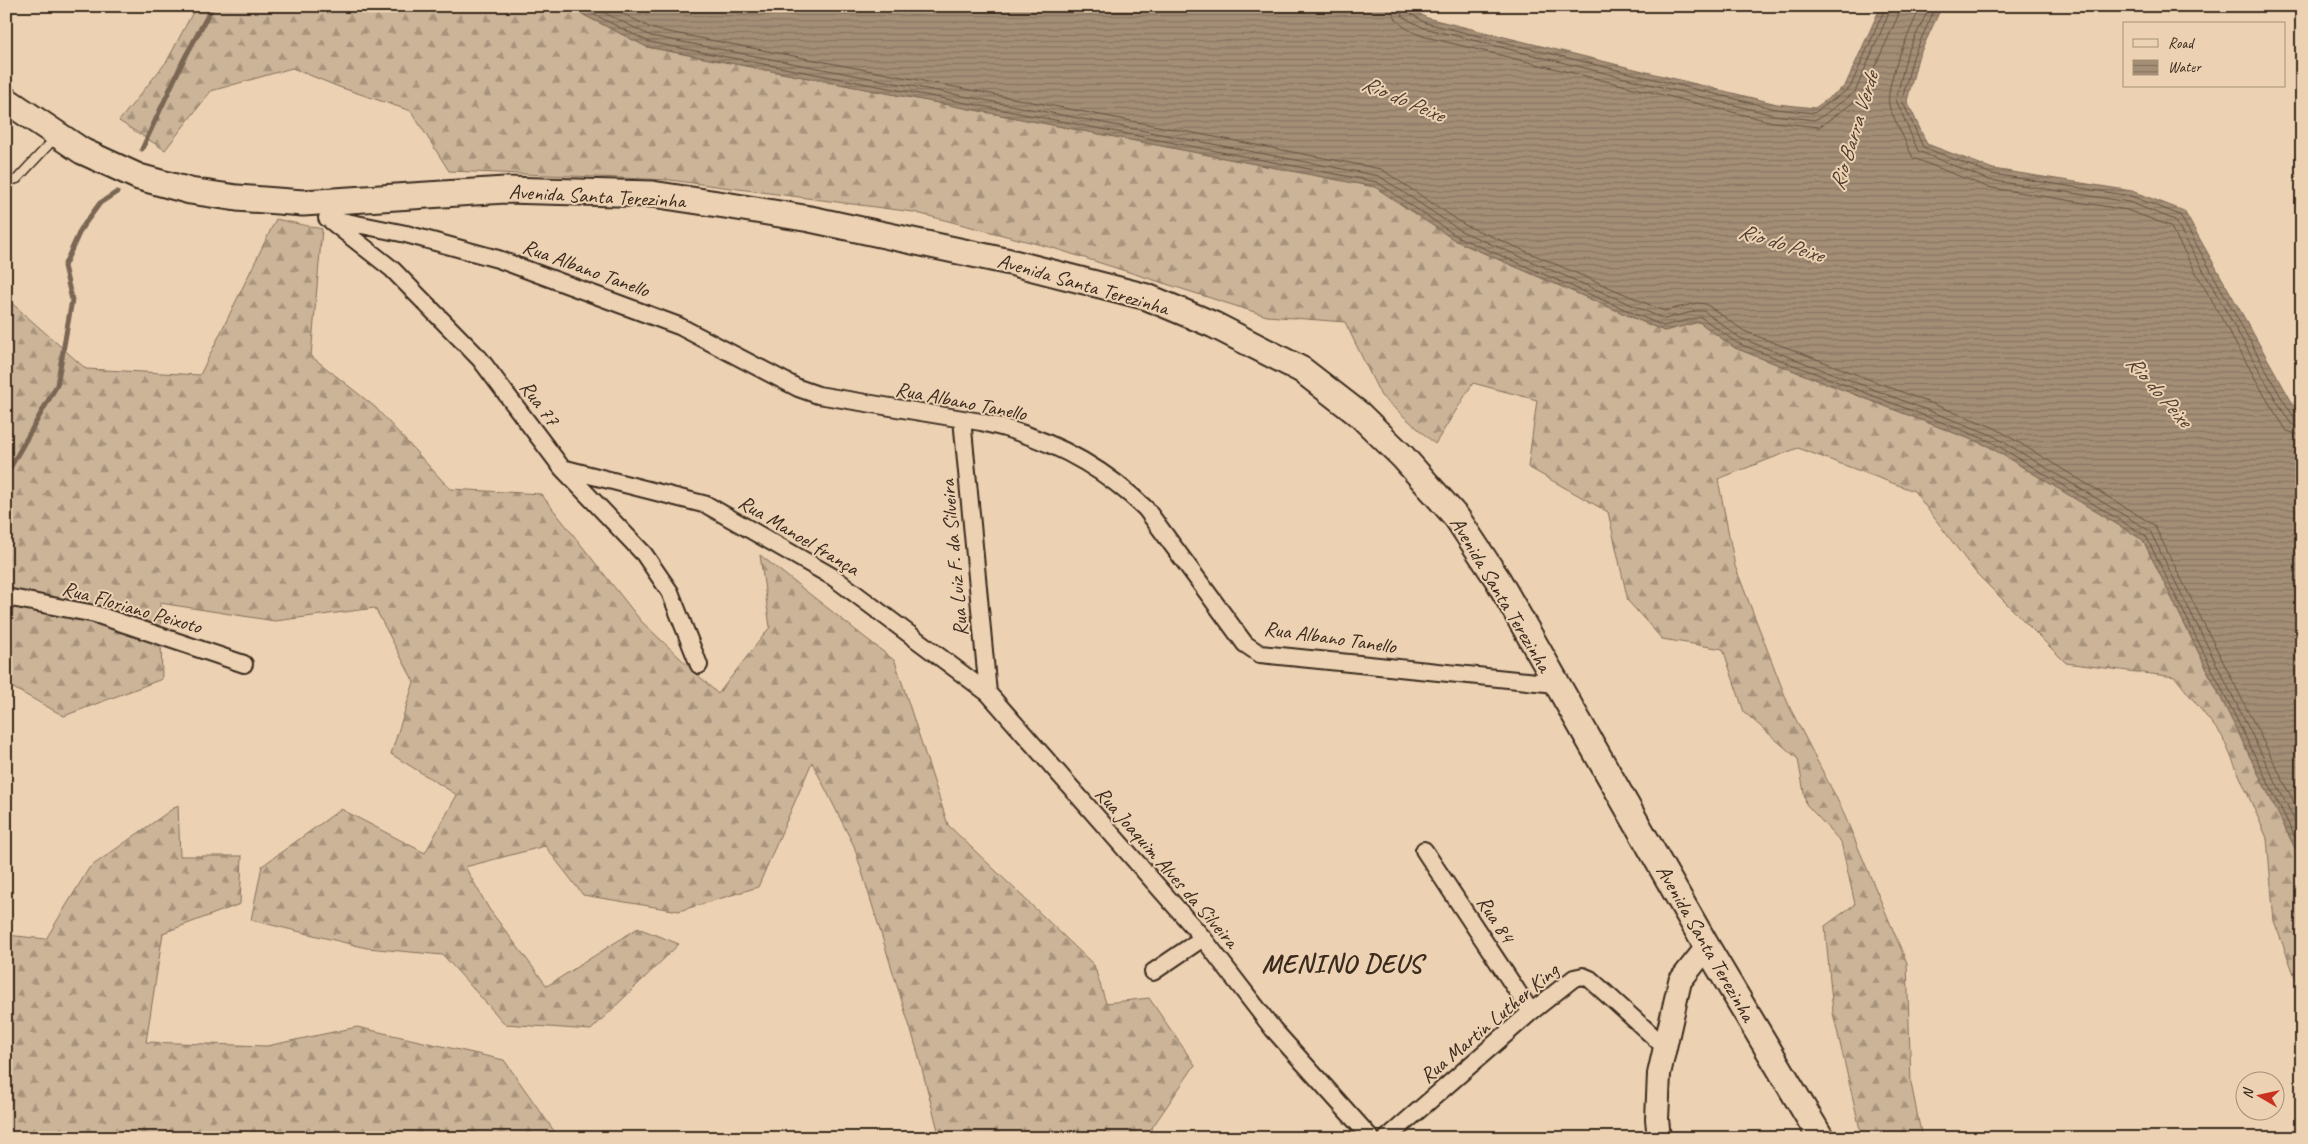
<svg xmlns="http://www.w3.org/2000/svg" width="2308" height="1144" viewBox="0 0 2308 1144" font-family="Caveat,sans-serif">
<defs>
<pattern id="forest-firs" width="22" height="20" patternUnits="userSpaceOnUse" patternTransform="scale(1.25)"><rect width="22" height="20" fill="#ccb498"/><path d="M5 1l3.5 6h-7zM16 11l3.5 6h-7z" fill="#a7937b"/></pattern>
<pattern id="water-rules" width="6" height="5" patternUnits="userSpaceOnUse" patternTransform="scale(1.25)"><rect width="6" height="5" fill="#a48e76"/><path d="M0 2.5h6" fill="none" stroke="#877460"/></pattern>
</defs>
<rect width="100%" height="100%" fill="#ecd2b3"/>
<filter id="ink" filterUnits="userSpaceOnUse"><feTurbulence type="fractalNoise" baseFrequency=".02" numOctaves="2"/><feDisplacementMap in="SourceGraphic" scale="10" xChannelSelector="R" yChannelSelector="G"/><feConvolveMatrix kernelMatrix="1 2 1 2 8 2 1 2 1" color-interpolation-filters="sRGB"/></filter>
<g filter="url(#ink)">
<!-- forest -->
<path fill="url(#forest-firs)" stroke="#846f5b" d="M180,6H566L647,47L1375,187L1456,241L1664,331L1699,322L1735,348L1988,446L2143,540L2295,848L2302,867V995L2274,921L2267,838L2222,736L2175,677L2066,663L1976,573L1914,491L1798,448L1718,479L1735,566L1789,706L1841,807L1907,963L1911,1083L1922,1138H1862L1833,1013L1825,926L1855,904L1841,842L1806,804L1798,759L1744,712L1723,649L1662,639L1628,601L1608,512L1528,467L1537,400L1473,383L1435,444L1381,396L1345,322L1267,316L1053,248L913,212L670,180L449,171L411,111L339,87L292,68L211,91L165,150L119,121L167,61L193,12Z
M276,219L322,229L311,356L375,407L450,489L541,494L641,621L718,694L770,627L760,555L895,661L948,825L1094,965L1106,1003L1149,998L1195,1065L1145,1138H940L917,1050L854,846L812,762L758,887L679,911L583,895L545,846L465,867L489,909L547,986L638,928L679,944L591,1030L505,1024L443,955L367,948L251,920L262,866L341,809L425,853L457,795L391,754L414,682L375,608L275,621L160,603L162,679L64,716L6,684V298L86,369L200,375Z
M178,805L180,856H242L240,904L163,933L146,1042L267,1046L357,1027L504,1060L559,1138H6V935L46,939L89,868Z"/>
<!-- water -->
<path fill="url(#water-rules)" stroke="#7a6653" d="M566,6H1407L1427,18L1777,104L1815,108L1845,86L1881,6H1942L1918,58L1907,101L1927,144L1993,169L2132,191L2184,211L2302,420V867L2295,848L2143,540L1988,446L1735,348L1699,322L1664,331L1456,241L1375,187L647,47Z"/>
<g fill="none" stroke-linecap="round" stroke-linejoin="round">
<!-- shore -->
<path stroke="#655241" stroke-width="1" d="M577,6L649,42L1377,182L1458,237L1663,326L1701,317L1737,343L1990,441L2146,536L2302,851
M591,6L651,36L1379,176L1461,231L1664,319L1696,311H1704L1740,338L1992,435L2150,531L2302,835
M608,6L653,29L1381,169L1465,225L1664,311L1697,303L1706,304L1744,331L1995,428L2154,525L2302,818
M1392,6C1392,23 1408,30 1422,36L1773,122L1819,127L1857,100L1863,93L1898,16L1899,6
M1399,6L1403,17L1424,28L1774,115L1814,120L1821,117L1855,92L1892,6
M1405,6L1408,12L1426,23L1776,109L1814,113L1850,88L1886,6
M1921,6C1911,29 1882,86 1890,109L1913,158L1987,187L2127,210L2170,226L2270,405L2287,431L2302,436
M1930,6L1907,54L1896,100L1918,151L1989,180L2129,202L2175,220L2276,400L2291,424L2302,428
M1936,6L1913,57L1902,100L1923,147L1992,174L2131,196L2180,215L2281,397L2296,420L2302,422"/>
<!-- stream -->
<path stroke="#7a6653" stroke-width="5" d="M142,149L183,61L213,6
M6,475L57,385L72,300L64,266L81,229L100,203L117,192"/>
<!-- lane casing -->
<g stroke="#3b2a1e" stroke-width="11">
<path id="lane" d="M6,182L17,179L55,138"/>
</g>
<!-- street casing -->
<g stroke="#3b2a1e" stroke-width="20">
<path id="street" d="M327,218L406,234L498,259L679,326L798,388L818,395L981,422C1045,436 1099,463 1146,509L1245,644L1260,654L1556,684
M331,221L392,269L480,359L562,468L644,554L670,592L699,665
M962,419L988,693
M562,468L707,505L833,577L988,693L1203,938L1273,1029L1371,1138
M6,597L95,614L244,664
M1424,850L1531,1012
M1153,972L1203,938
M1387,1138L1531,1012L1574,978L1583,976L1590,979L1665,1047"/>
</g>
<!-- secondary casing -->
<g stroke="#3b2a1e" stroke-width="26">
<path id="secondary" d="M1659,1138L1657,1119L1659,1074L1680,981L1707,947"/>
</g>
<!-- primary casing -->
<g stroke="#3b2a1e" stroke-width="29">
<path id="primary" d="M6,100L82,151L139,177L190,191L237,198L303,203L505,190L652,194L731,206L810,219L1010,262L1147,297L1214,325L1302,370L1360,415L1403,457L1457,518L1498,580L1707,947L1821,1138"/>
</g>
<!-- lane -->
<use href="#lane" stroke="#ecd2b3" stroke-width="8"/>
<!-- street -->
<use href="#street" stroke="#ecd2b3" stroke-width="16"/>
<!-- secondary -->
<use href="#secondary" stroke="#ecd2b3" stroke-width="22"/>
<!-- primary -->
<use href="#primary" stroke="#ecd2b3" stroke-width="25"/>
</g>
</g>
<g text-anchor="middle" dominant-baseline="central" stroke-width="4" stroke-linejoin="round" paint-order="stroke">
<!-- street labels -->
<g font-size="21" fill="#3b2a1e" stroke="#ecd2b3">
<text transform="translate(597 196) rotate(3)">Avenida Santa Terezinha</text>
<text transform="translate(586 268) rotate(20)">Rua Albano Tanello</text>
<text transform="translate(1083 284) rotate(16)">Avenida Santa Terezinha</text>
<text transform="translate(961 401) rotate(11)">Rua Albano Tanello</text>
<text transform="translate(540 403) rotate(53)">Rua 77</text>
<text transform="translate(799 535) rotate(31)">Rua Manoel frança</text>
<text transform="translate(954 558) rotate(-95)">Rua Luiz F. da Silveira</text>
<text transform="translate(1501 594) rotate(59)">Avenida Santa Terezinha</text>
<text transform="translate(132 607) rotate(16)">Rua Floriano Peixoto</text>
<text transform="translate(1330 637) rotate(8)">Rua Albano Tanello</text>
<text transform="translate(1167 867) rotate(49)">Rua Joaquim Alves da Silveira</text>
<text transform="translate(1496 919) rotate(57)">Rua 84</text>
<text transform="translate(1706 943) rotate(60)">Avenida Santa Terezinha</text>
<text transform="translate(1489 1023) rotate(-40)">Rua Martin Luther King</text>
</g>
<!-- water labels -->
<g font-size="22" font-style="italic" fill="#503e30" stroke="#ecd2b3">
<text transform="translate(1403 99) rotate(23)">Rio do Peixe</text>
<text transform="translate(1854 131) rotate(-73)">Rio Barra Verde</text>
<text transform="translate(1781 243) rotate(17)">Rio do Peixe</text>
<text transform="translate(2159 391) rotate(49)">Rio do Peixe</text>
</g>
<!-- district labels -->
<g font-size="26" font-weight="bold" letter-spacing="1" fill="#3b2a1e" stroke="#ecd2b3">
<text x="1342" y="963">MENINO DEUS</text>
</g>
</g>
<!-- margin -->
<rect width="2308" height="1144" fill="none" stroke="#ecd2b3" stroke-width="25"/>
<rect x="12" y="12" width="2283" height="1119" fill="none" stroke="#3b2a1e" stroke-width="2" filter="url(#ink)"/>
<!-- legend -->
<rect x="2123" y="22" width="162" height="65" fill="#ecd2b3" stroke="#a58f77"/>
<rect x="2133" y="39" width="25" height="8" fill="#ecd2b3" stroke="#a58f77"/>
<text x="2168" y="48" font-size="15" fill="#3b2a1e">Road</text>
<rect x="2133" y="60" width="25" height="15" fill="url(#water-rules)" stroke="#a58f77"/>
<text x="2168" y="72" font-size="15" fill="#3b2a1e">Water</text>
<!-- north arrow -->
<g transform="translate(2260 1096) rotate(279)"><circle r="24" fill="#ecd2b3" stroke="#a58f77"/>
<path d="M0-4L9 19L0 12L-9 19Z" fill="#c8321e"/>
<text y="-8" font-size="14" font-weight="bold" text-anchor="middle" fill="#3b2a1e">N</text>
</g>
</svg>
